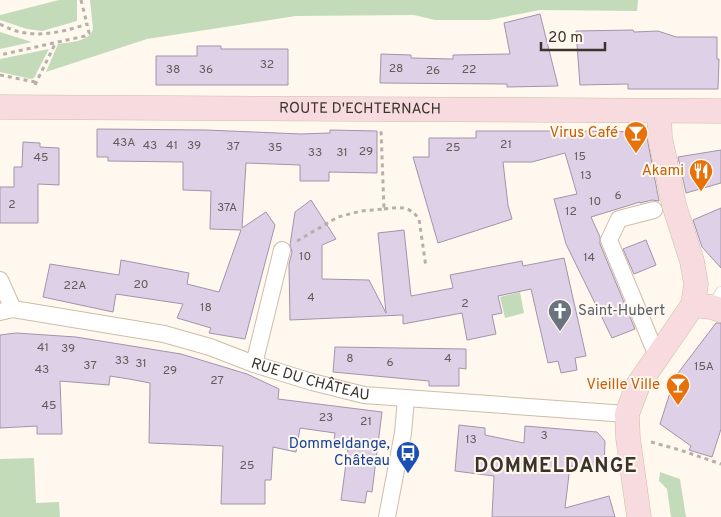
<svg xmlns="http://www.w3.org/2000/svg" width="721" height="517" viewBox="0 0 721 517" font-family="Overpass,sans-serif">
<rect width="100%" height="100%" fill="#fff8ef"/>
<!-- green -->
<path fill="#c4dbba" d="M59,0H77V21L42,31L27,29L0,20V15Z
M90,0H638L637,11L540,10L489,20H435L414,15L296,16L147,39L46,72L58,44C70,42 89,42 93,29Z
M0,32L32,42L0,49Z
M49,49L34,78L31,79L0,72V59Z
M520,292L524,313L505,318L500,297Z
M34,458L36,503L59,502L60,517H0V459Z
M660,472L680,479L686,517H671L667,489L659,481Z"/>
<!-- building -->
<path fill="#ded0e6" stroke="#a294a9" d="M540,14L558,86L507,87V84L380,83L381,54L411,55V58L453,59V55L510,54L504,23Z
M633,30L634,32L658,31L676,37H717V59H719L718,89H628V84L580,85L576,31Z
M197,46H221V49H288V85H156V56H197Z
M97,129L206,130L301,134L330,133V130L377,131V173L329,172V181H300V165L246,163L242,228L266,212L275,225L245,339L209,333L211,328L177,318L183,304L116,294L113,312L43,297L50,264L119,275L121,260L189,273L187,284L219,292L241,230L210,229L211,191L183,190V162L108,161V157H97Z
M476,131H569L571,139L584,137V131L646,132L659,201L652,200L640,203V202L591,217L600,237V244L635,329L612,338L566,244L554,199L577,194L565,153L532,162H503L508,205L512,219L438,243L413,157H429V138H476Z
M23,142L40,143V147L59,148V185L38,184V223H0V187H14V167H22Z
M721,150V183L686,193L678,157Z
M311,200L336,239L322,245V279L369,280L386,313L378,233L404,230L411,296L453,288L450,275L522,261L523,266L564,258L586,356L575,358L577,370L561,373L558,361L548,363L531,289L498,296L502,313L492,315L496,334L467,340L462,313L403,324V315L290,320L289,264L292,252L290,245L295,212Z
M721,208V268L702,247L693,220Z
M646,240L656,265L634,274L623,249Z
M716,323H721V429L712,457L689,450L691,446L660,424L675,377Z
M16,333L76,337L181,354L247,374L279,389L278,399L382,412L372,492L367,491L365,503L341,500L348,449L333,448L335,433L300,428L296,452L273,447L271,480H265V504H221L223,446L149,443L150,383L129,379L110,376L109,385L60,381L62,434H37V426L0,428V335Z
M335,347L466,349V369L459,368V386H429V381L333,372Z
M459,425L485,428V435L524,443L525,426L597,432L605,441L604,470L570,466L565,508L609,496L615,517H492L494,476L455,471Z"/>
<g fill="none" stroke-linecap="round" stroke-linejoin="round">
<!-- lane casing -->
<g stroke="#cebda8" stroke-width="10">
<path id="lane" d="M711,307L721,291"/>
</g>
<!-- street casing -->
<g stroke="#cebda8" stroke-width="18">
<g id="street">
<path d="M654,210L619,219L609,240L657,356"/>
<path d="M0,280L13,309"/>
<path id="s1" d="M0,312L13,309L164,334L210,347L254,364L312,382L364,395L627,414"/>
<path d="M254,364L282,250"/>
<path d="M387,517L403,433L406,399"/>
</g>
</g>
<!-- secondary casing -->
<g stroke="#cebda8" stroke-width="25">
<g id="secondary">
<path id="s2" d="M0,107L721,111"/>
<path d="M693,305L711,307L721,310"/>
<path d="M639,517L628,438L627,414L638,385L693,305L696,284L692,261L674,205L660,137L659,111"/>
</g>
</g>
<!-- path -->
<path stroke="#b7b0a7" stroke-width="3" stroke-dasharray="4 4" stroke-linecap="butt" d="M81,0L87,24
M0,24C27,40 58,34 87,24L89,33L85,36L0,55
M0,75L35,82
M35,85L55,44
M384,209C399,207 409,205 419,219L426,267
M297,241L338,217L361,211L384,209L381,130
M651,442L680,450L721,464"/>
<!-- lane -->
<use href="#lane" stroke="#fff" stroke-width="9"/>
<!-- street -->
<use href="#street" stroke="#fff" stroke-width="16"/>
<!-- secondary -->
<use href="#secondary" stroke="#f7dbde" stroke-width="24"/>
</g>
<!-- icons -->
<defs>
<g id="bar-pin" transform="scale(1.25)"><path d="M0 17L-7.5 6A9.5 9.5 0 1 1 7.5 6Z" fill="#e8710a" stroke="#fff8ef"/><path d="M-6-5H6L.8 .8V4.5H3.5V6h-7V4.5H-.8V.8Z" fill="#fff"/></g>
<g id="restaurant-pin" transform="scale(1.25)"><path d="M0 17L-7.5 6A9.5 9.5 0 1 1 7.5 6Z" fill="#e8710a" stroke="#fff8ef"/><path d="M-5-6h1v4h1v-4h1v4h1v-4h1v5L-1.5 .5V6h-2V.5L-5-1ZM5-6V6H3V1.5H1.5Q1.5-4 5-6Z" fill="#fff"/></g>
<g id="church-pin" transform="scale(1.25)"><path d="M0 17L-7.5 6A9.5 9.5 0 1 1 7.5 6Z" fill="#6b7280" stroke="#fff8ef"/><path d="M-1.2-6h2.4v3.5h3.3v2.4h-3.3V6h-2.4V-.1h-3.3v-2.4h3.3Z" fill="#fff"/></g>
<g id="bus-pin" transform="scale(1.25)"><path d="M0 17L-7.5 6A9.5 9.5 0 1 1 7.5 6Z" fill="#1a4fb4" stroke="#fff8ef"/><path d="M-5-6H5V4H4V6H2V4H-2V6H-4V4H-5ZM-3.5-4V0h7V-4ZM-3.5 1.2v1.5H-2V1.2ZM2 1.2v1.5H3.5V1.2Z" fill="#fff"/></g>
</defs>
<g fill-rule="evenodd">
<use href="#bar-pin" x="636" y="133"/>
<use href="#restaurant-pin" x="701" y="171"/>
<use href="#church-pin" x="560" y="311"/>
<use href="#bar-pin" x="678" y="385"/>
<use href="#bus-pin" x="408" y="453"/>
</g>
<g text-anchor="middle" dominant-baseline="central" stroke-width="4" stroke-linejoin="round" paint-order="stroke">
<!-- number labels -->
<g font-size="12" fill="#645b5a">
<text x="267" y="65">32</text>
<text x="396" y="69">28</text>
<text x="173" y="70">38</text>
<text x="206" y="70">36</text>
<text x="469" y="70">22</text>
<text x="433" y="71">26</text>
<text x="124" y="143">43A</text>
<text x="506" y="145">21</text>
<text x="150" y="146">43</text>
<text x="172" y="146">41</text>
<text x="194" y="146">39</text>
<text x="233" y="147">37</text>
<text x="275" y="148">35</text>
<text x="453" y="148">25</text>
<text x="366" y="152">29</text>
<text x="315" y="153">33</text>
<text x="342" y="153">31</text>
<text x="580" y="157">15</text>
<text x="41" y="158">45</text>
<text x="586" y="176">13</text>
<text x="618" y="196">6</text>
<text x="595" y="202">10</text>
<text x="12" y="205">2</text>
<text x="227" y="208">37A</text>
<text x="571" y="212">12</text>
<text x="305" y="257">10</text>
<text x="589" y="258">14</text>
<text x="141" y="285">20</text>
<text x="75" y="286">22A</text>
<text x="311" y="298">4</text>
<text x="465" y="304">2</text>
<text x="206" y="308">18</text>
<text x="43" y="348">41</text>
<text x="68" y="349">39</text>
<text x="350" y="359">8</text>
<text x="448" y="359">4</text>
<text x="122" y="361">33</text>
<text x="390" y="363">6</text>
<text x="141" y="364">31</text>
<text x="90" y="366">37</text>
<text x="704" y="367">15A</text>
<text x="42" y="370">43</text>
<text x="170" y="371">29</text>
<text x="217" y="381">27</text>
<text x="49" y="406">45</text>
<text x="326" y="418">23</text>
<text x="366" y="422">21</text>
<text x="544" y="436">3</text>
<text x="471" y="440">13</text>
<text x="247" y="466">25</text>
</g>
<!-- street labels -->
<g font-size="15" fill="#3b342c" stroke="#fff8ef">
<text stroke="none"><textPath href="#s2" startOffset="360">ROUTE D'ECHTERNACH</textPath></text>
<text stroke="none"><textPath href="#s1" startOffset="320">RUE DU CHÂTEAU</textPath></text>
</g>
<!-- food labels -->
<g font-size="15" fill="#c56008" stroke="#fff8ef" text-anchor="end">
<text x="618" y="133">Virus Café</text>
<text x="684" y="171">Akami</text>
<text x="660" y="385">Vieille Ville</text>
</g>
<!-- worship labels -->
<g font-size="15" fill="#5b616d" stroke="#fff8ef" text-anchor="start">
<text x="578" y="311">Saint-Hubert</text>
</g>
<!-- transit labels -->
<g font-size="15" fill="#164399" stroke="#fff8ef" text-anchor="end">
<text x="390" y="444">Dommeldange,<tspan x="390" dy="17">Château</tspan></text>
</g>
<!-- district labels -->
<g font-size="20" font-weight="bold" letter-spacing="1" fill="#3b342c" stroke="#fff8ef">
<text x="556" y="467">DOMMELDANGE</text>
</g>
</g>
<!-- scale -->
<path d="M541 42v8h64v-8" fill="none" stroke="#3b342c" stroke-width="2.5"/>
<text x="548" y="42" font-size="15" fill="#3b342c" stroke="#fff8ef" stroke-width="4" paint-order="stroke">20 m</text>
</svg>
